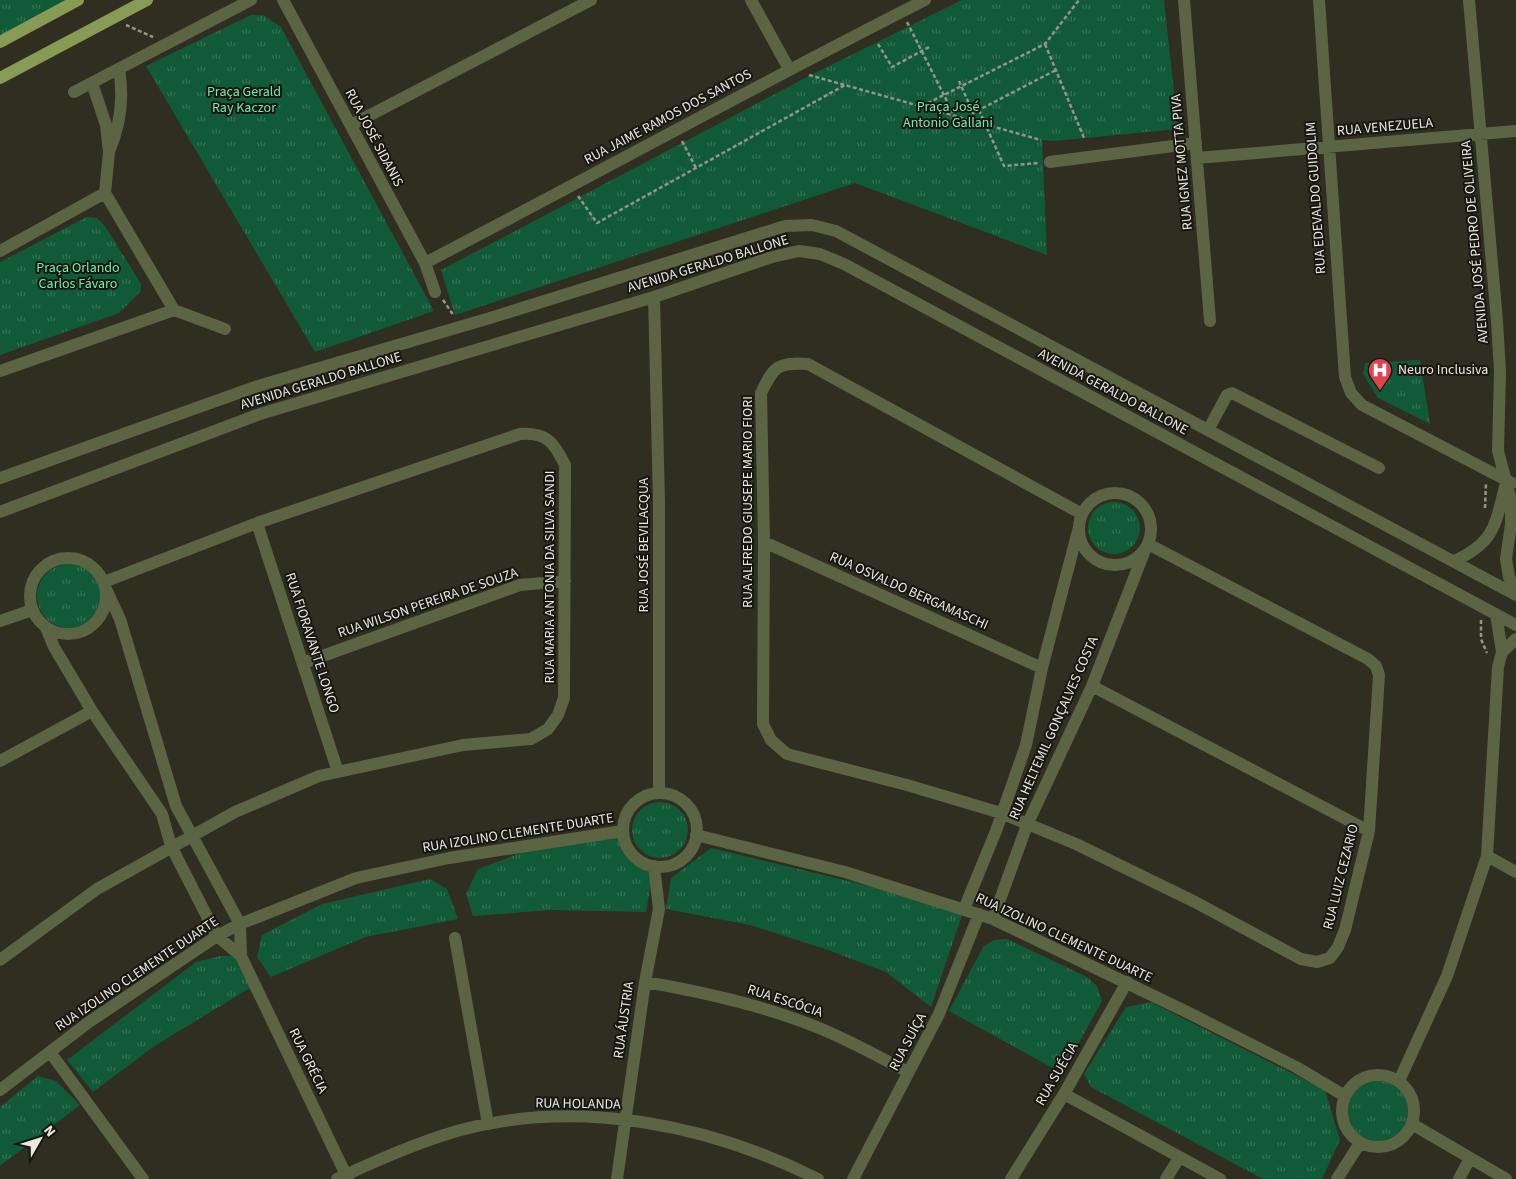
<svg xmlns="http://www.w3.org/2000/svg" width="1516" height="1179" viewBox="0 0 1516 1179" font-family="'Source Sans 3',sans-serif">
<defs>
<pattern id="grass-tufts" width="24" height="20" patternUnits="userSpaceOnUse" patternTransform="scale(1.25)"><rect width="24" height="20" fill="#115a37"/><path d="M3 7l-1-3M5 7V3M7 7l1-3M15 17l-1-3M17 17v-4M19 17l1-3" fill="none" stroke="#347254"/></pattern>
</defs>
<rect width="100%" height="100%" fill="#302d21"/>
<!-- grass -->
<path fill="url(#grass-tufts)" d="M0,0H77L0,42Z
M962,0H1164L1178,129L1054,141L1042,140L1047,255L855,183L455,315L441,270L811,75Z
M251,15H263L281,27L434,311L315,352L146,66Z
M87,217L97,218L105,226L141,284V291L119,313L0,355V262Z
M1420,360L1430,424L1378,398L1363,374L1365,363Z
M1088 528a26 26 0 1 1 52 0a26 26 0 1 1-52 0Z
M37 596a32 32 0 1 1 64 0a32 32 0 1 1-64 0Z
M632 830a28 28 0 1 1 56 0a28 28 0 1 1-56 0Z
M623,831C625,850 636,860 654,866L646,912L552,910L473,916L466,894L478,869L556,840Z
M711,848L964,909L931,1007L886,972L828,950L750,925L666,909L671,878Z
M430,879L447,889L458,919L365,937L271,977L257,957L262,935L322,904Z
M1007,939L1087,977L1097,986L1102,1001L1062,1073L949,1011L983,947L994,940Z
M220,956H241L255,985L156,1045L93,1092L67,1060L196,962Z
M1151,1002L1325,1090L1340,1140L1322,1179H1263L1091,1087L1084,1074L1126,1007Z
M38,1076L56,1081L80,1105L0,1166V1107Z
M1348 1111a30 30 0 1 1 60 0a30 30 0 1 1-60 0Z"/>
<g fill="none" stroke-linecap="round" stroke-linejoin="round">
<!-- path -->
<path stroke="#96948b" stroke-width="2.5" stroke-dasharray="4 2.5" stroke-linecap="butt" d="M907,22L954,115
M126,25L153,37
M878,44L892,67L931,46
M1045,44L1084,138
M809,75L1041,140
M959,81L973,113L1056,70
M922,106L1045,44L1079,0
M979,110L1004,166L1038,163
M682,141L696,168
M578,196L597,223L845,85
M443,300L454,316
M1485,508L1486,483
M1481,620V639L1487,653"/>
<!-- minor -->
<path stroke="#5b6544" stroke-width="12" d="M283,0L425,263L435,292
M751,0L789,69
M1184,0L1210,321
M1319,0L1345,377L1351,393L1362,405L1512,483
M1469,0L1497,321L1500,371L1498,451L1511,500V524L1506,559L1509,577L1516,593
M74,92L251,0
M351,125L591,0
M109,152C120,126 124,97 119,69
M1197,158L1516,131
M1050,162L1196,143
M0,251L105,193
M425,263C592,176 757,85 925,0
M654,297L659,502V792
M174,310L225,329
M0,371L174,310L105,193L109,152L106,125L92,83
M1208,430L1227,395L1232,393L1379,468
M0,478L258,386L490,318L785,226L812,225L836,231L1516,595
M1079 529a36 36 0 1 1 72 0a36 36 0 1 1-72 0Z
M0,512L260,414L654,297L772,257L799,251L820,254L844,264L1516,625
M1082,514L808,364C778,362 774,366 761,393L764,542L763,724L771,740L787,754L907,785L1001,813L1076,844L1195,902L1301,959L1317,962L1330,958L1338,947L1345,930L1369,831L1379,675L1376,666L1368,659L1148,544
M257,523L338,772
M764,542L1042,668
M30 596a38 38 0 1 1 76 0a38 38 0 1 1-76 0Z
M1454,561C1496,542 1495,524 1506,483
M106,589L120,619L176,806L240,924L241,956
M0,621L32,610
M46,628L54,647L92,711L162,814L171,846L217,936L241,956L348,1179
M1502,652L1516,639
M303,663L520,585L565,581
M1092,686L1369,831
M0,761L92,711
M623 830a37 37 0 1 1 74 0a37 37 0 1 1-74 0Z
M696,835L845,872L993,919L1185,1011L1296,1067L1345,1096
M1487,856L1516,872
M964,909L996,831L1026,745L1042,668L1079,527
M993,919L1027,825L1092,686L1145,550
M455,938L488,1124
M0,960L97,889L235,812L319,776L463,745L531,739L548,729L558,715L564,698L565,465C554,442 546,432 520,434L257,523L104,582
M645,982C704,992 763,1005 819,1028C849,1040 879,1057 908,1072
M50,1052L143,1179
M1342 1111a36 36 0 1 1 72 0a36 36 0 1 1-72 0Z
M1399,1081L1447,976L1487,856L1498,667L1502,652L1496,614
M0,1090L89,1022L217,936L240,924L356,878L449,858L623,831
M1064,1094L1220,1179
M1412,1124L1506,1179
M337,1179C375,1161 416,1143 457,1131C578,1098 708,1124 818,1179
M617,1179L645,982L659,909L654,866
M853,1179L939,1014L979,914
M1011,1179L1064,1094L1127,982
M1166,1179L1179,1158
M1337,1179L1360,1143
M1459,1179L1470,1158"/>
<!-- major -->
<path stroke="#889b55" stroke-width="12" d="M0,42L78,0
M0,78L147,0"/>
</g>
<!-- icons -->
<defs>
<g id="hospital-pin" transform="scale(1.25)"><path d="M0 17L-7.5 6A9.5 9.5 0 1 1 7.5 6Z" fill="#e0444e" stroke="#171610"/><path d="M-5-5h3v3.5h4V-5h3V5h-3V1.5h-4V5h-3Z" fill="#fff"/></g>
</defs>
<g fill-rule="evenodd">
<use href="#hospital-pin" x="1380" y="370"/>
</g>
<g text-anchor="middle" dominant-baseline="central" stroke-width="4" stroke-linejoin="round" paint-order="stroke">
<!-- park labels -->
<g font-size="14" fill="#75eca9" stroke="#171610">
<text x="244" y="92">Praça Gerald<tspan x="244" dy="16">Ray Kaczor</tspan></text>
<text x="948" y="107">Praça José<tspan x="948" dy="16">Antonio Gallani</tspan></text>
<text x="78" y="268">Praça Orlando<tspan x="78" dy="16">Carlos Fávaro</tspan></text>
</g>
<!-- street labels -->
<g font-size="14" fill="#eae8e1" stroke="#171610">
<text transform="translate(668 117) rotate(-28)">RUA JAIME RAMOS DOS SANTOS</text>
<text transform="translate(1385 127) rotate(-5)">RUA VENEZUELA</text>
<text transform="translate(374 138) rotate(62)">RUA JOSÉ SIDANIS</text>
<text transform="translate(1182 162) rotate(-95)">RUA IGNEZ MOTTA PIVA</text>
<text transform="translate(1316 198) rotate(-94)">RUA EDEVALDO GUIDOLIM</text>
<text transform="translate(1475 242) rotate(-95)">AVENIDA JOSÉ PEDRO DE OLIVEIRA</text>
<text transform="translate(708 264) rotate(-17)">AVENIDA GERALDO BALLONE</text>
<text transform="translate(321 381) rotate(-17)">AVENIDA GERALDO BALLONE</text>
<text transform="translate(1113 392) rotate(28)">AVENIDA GERALDO BALLONE</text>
<text transform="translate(748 502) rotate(-90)">RUA ALFREDO GIUSEPE MARIO FIORI</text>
<text transform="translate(644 545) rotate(-90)">RUA JOSÉ BEVILACQUA</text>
<text transform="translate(550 577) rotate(-90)">RUA MARIA ANTONIA DA SILVA SANDI</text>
<text transform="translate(909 591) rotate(24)">RUA OSVALDO BERGAMASCHI</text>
<text transform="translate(428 603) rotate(-19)">RUA WILSON PEREIRA DE SOUZA</text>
<text transform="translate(312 643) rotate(72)">RUA FIORAVANTE LONGO</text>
<text transform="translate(1054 728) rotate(-66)">RUA HELTEMIL GONÇALVES COSTA</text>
<text transform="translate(518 833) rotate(-9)">RUA IZOLINO CLEMENTE DUARTE</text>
<text transform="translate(1341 877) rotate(-76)">RUA LUIZ CEZARIO</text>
<text transform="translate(1064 938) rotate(25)">RUA IZOLINO CLEMENTE DUARTE</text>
<text transform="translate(137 974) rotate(-34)">RUA IZOLINO CLEMENTE DUARTE</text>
<text transform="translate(785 1001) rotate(18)">RUA ESCÓCIA</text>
<text transform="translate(624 1020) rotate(-82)">RUA ÁUSTRIA</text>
<text transform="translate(908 1042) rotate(-62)">RUA SUÍÇA</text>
<text transform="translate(308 1061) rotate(64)">RUA GRÉCIA</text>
<text transform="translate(1057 1074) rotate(-60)">RUA SUÉCIA</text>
<text transform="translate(578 1104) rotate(1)">RUA HOLANDA</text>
</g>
<!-- poi labels -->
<g font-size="14" fill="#eae8e1" stroke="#171610" text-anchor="start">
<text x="1398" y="370">Neuro Inclusiva</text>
</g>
</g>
<!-- north arrow -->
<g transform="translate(40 1139) rotate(51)" stroke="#171610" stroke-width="4" paint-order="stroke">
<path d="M0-4L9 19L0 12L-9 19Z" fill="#eae8e1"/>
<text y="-8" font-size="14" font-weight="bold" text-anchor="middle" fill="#eae8e1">N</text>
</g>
</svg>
